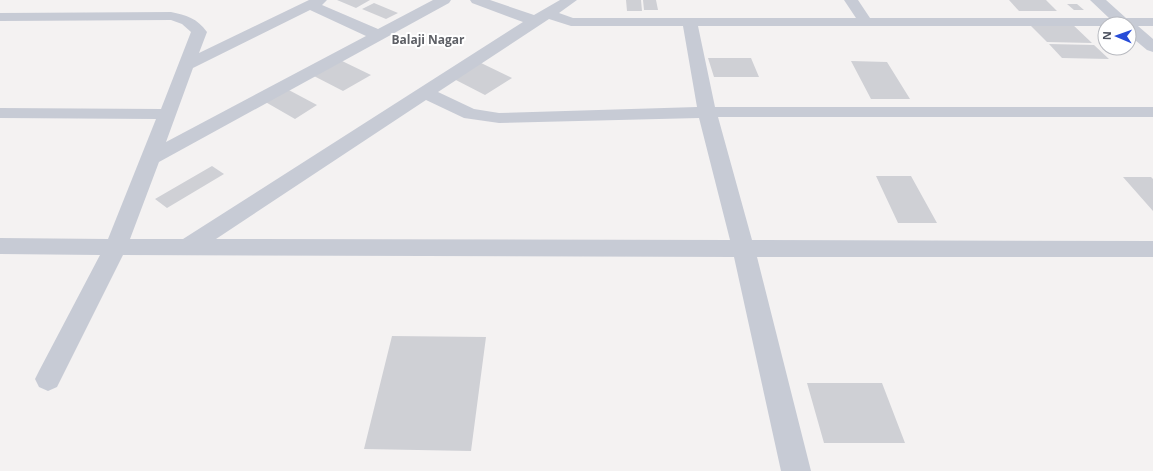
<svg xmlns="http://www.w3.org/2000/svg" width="1153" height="471" viewBox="0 0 1153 471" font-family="'Open Sans',sans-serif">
<rect width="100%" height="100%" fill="#f4f2f2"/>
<!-- building -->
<path fill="#cfd0d5" d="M337,0H370L356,8Z
M626,0H641L642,11H627Z
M643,0H656L658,10H644Z
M1009,0H1046L1057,11H1019Z
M374,3L398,13L386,19L362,9Z
M1067,4H1077L1084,10H1074Z
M1028,23H1071L1092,43L1047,42Z
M1049,44L1094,45L1109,59L1062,58Z
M708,58H751L759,77H714Z
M340,60L371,75L343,91L312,75Z
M851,61L887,62L910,99H871Z
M479,62L512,78L485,95L452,78Z
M285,88L317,105L295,119L262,100Z
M212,166L224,174L167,208L155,199Z
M876,176H911L937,223H898Z
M1123,177H1151L1153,179V211Z
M392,336L486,337L471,451L364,449Z
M807,383H882L905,443H824Z"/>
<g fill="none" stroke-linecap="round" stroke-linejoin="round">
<!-- minor -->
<path fill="#c7cbd5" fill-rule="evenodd" d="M309,0H327L322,5L378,29L433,0H451L449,3L159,162L130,239H183L523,22L472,3L470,0H490L534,15L560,0H577L559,13L573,18H856L844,0H858L870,18H1109L1090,0H1106L1126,18H1153V26H1138L1153,39V52L1147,50L1129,35V24H1105V26H698L715,107H1153V117H718L752,240L1153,241V257H757L811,471H781L734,257L123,255L57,387L48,391L39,387L35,379L39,371L100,255L0,254V238L108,239L156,119L0,118V108L161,109L191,32L182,24L171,20L0,21V13L171,12C186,15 197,18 207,32L199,53ZM310,10L366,36L166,142L193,68ZM549,19L571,26H683L697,107L499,113L474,109L438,92ZM426,100L464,118L499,123L699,118L730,240L216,239Z"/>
</g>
<g text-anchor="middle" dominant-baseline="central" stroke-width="4" stroke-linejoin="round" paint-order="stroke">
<!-- far-neighbourhood labels -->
<g font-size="12" font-weight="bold" fill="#5e6066" stroke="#fff">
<text x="428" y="39">Balaji Nagar</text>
</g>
</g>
<!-- north arrow -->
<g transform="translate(1117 36) rotate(272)"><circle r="19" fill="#ffffff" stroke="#b7b9bf"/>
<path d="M0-3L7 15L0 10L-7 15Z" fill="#274cd8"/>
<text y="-6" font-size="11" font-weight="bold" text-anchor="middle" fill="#4b505e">N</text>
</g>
</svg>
